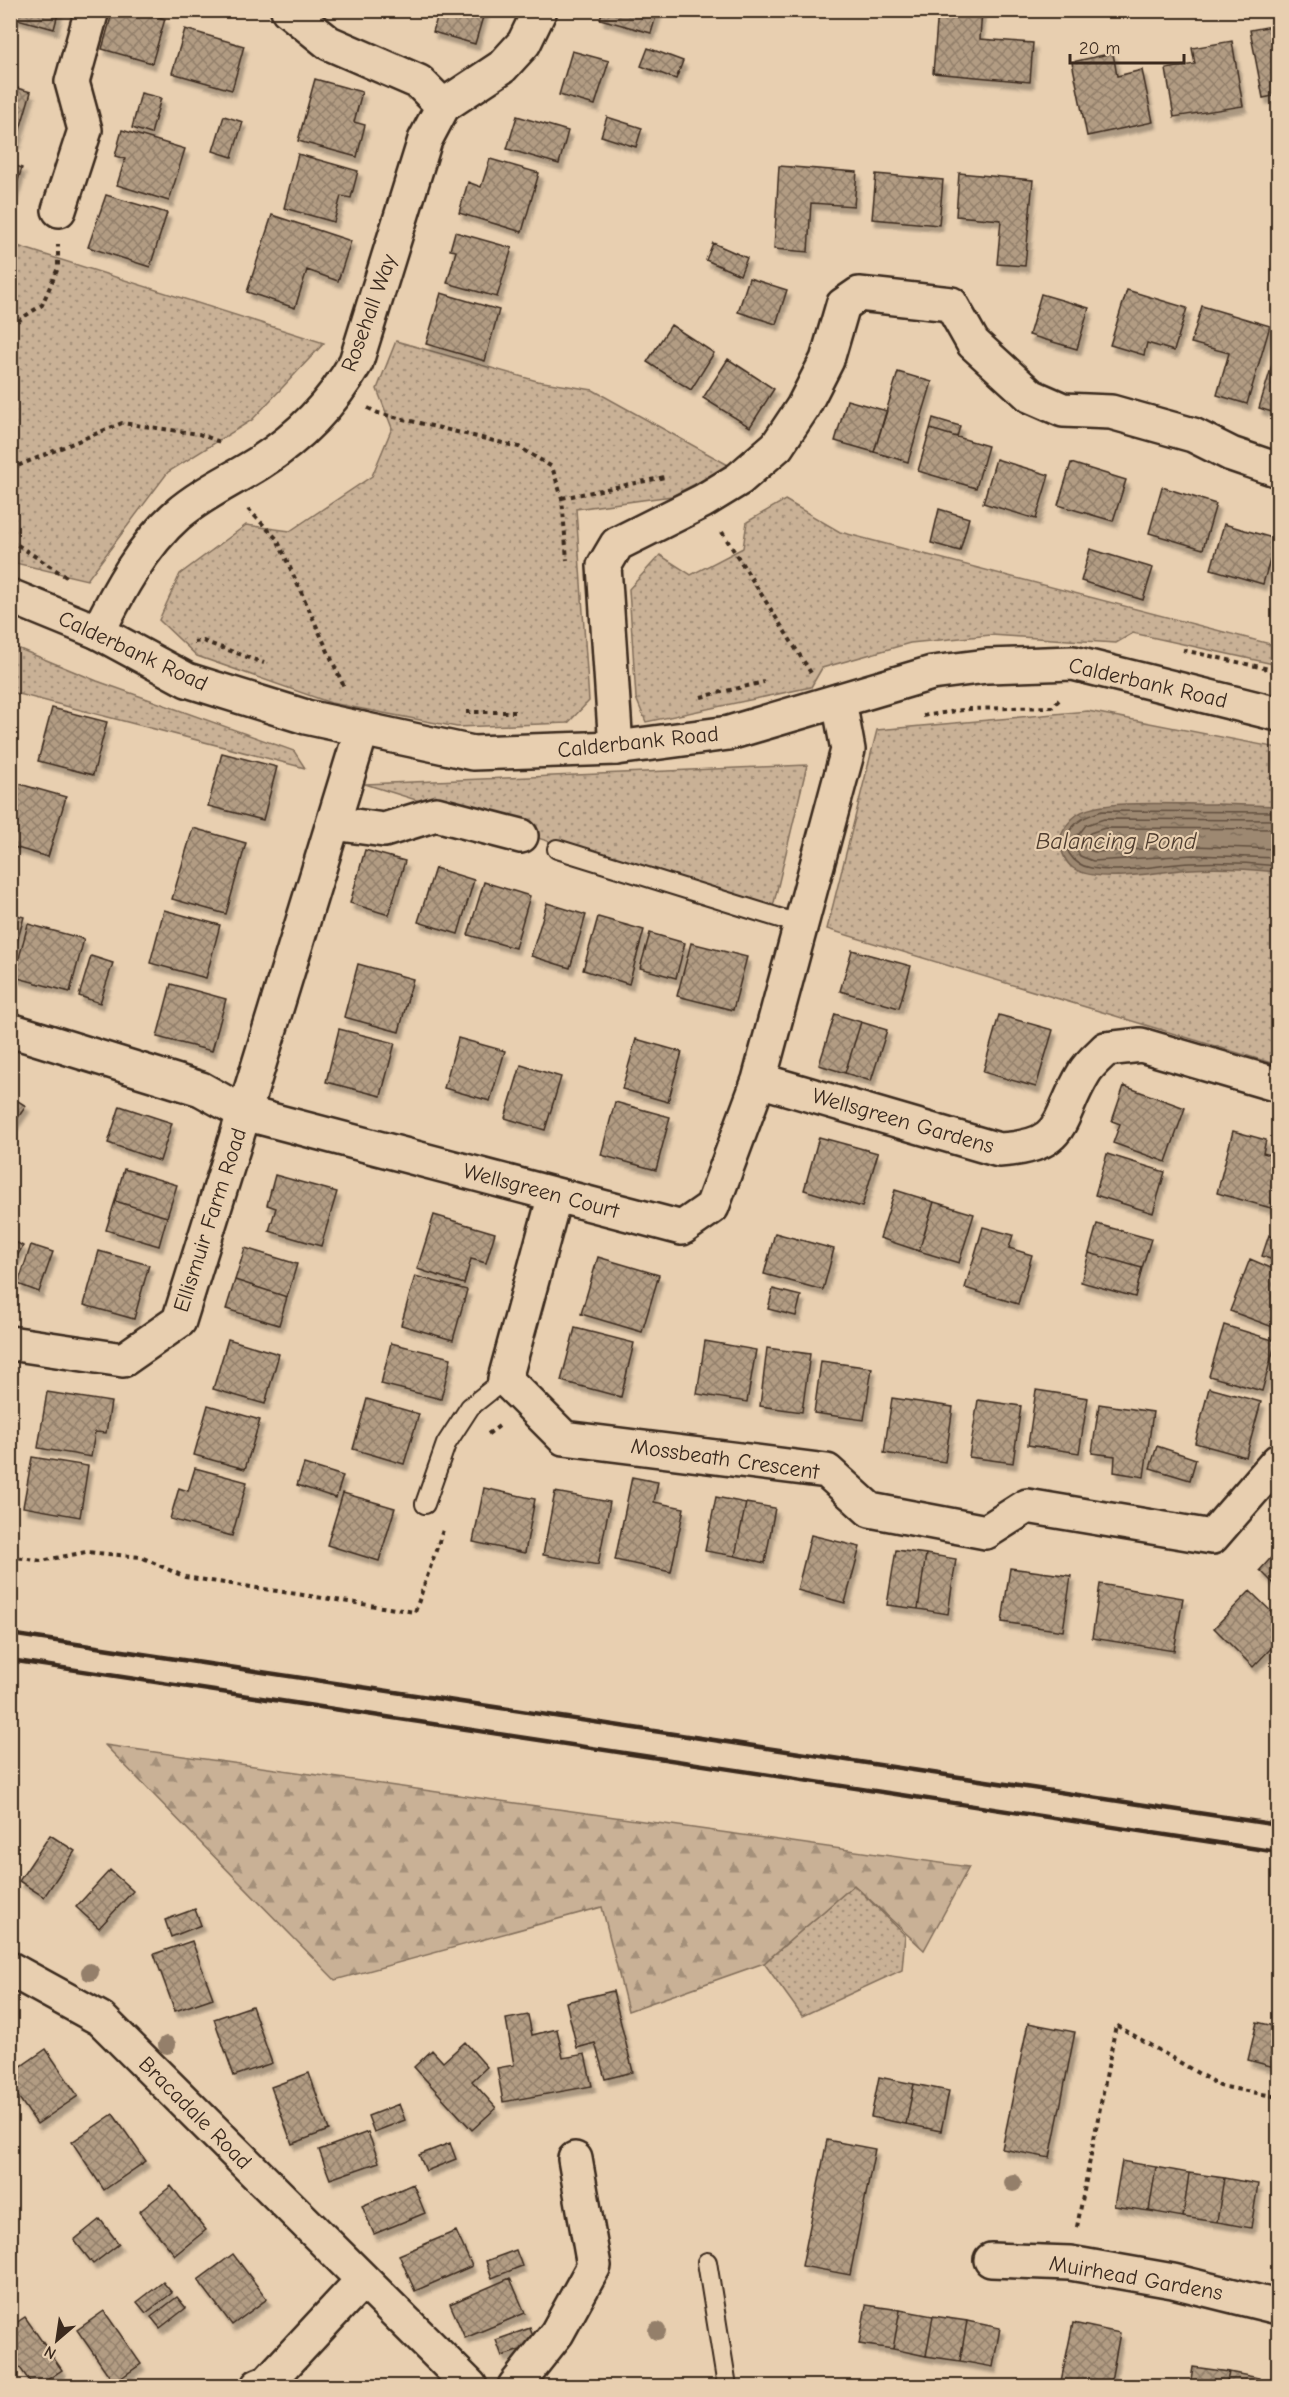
<svg xmlns="http://www.w3.org/2000/svg" width="1289" height="2397" viewBox="0 0 1289 2397" font-family="'Comic Neue',sans-serif">
<defs>
<pattern id="grass-dots" width="8" height="8" patternUnits="userSpaceOnUse" patternTransform="scale(1.5)"><rect width="8" height="8" fill="#c9b196"/><path d="M2 2h.1M6 6h.1" fill="none" stroke="#a4907a" stroke-width="1.8" stroke-linecap="round"/></pattern>
<pattern id="forest-firs" width="22" height="20" patternUnits="userSpaceOnUse" patternTransform="scale(1.5)"><rect width="22" height="20" fill="#c9b196"/><path d="M5 1l3.5 6h-7zM16 11l3.5 6h-7z" fill="#a4907a"/></pattern>
<pattern id="water-ripples" width="26" height="14" patternUnits="userSpaceOnUse" patternTransform="scale(1.5)"><rect width="26" height="14" fill="#9d8871"/><path d="M2 4q2-2 4 0t4 0M15 11q2-2 4 0t4 0" fill="none" stroke="#816f5c"/></pattern>
<pattern id="building-cross-hatch" width="8" height="8" patternUnits="userSpaceOnUse" patternTransform="scale(1.5)"><rect width="8" height="8" fill="#b29c83"/><path d="M0 0l8 8M0 8l8-8" fill="none" stroke="#927f6b"/></pattern>
<filter id="shadow"><feDropShadow dx="3.5" dy="6" stdDeviation="1.5" flood-color="#0004"/></filter>
</defs>
<rect width="100%" height="100%" fill="#e8cfb0"/>
<filter id="ink" filterUnits="userSpaceOnUse"><feTurbulence type="fractalNoise" baseFrequency=".0167" numOctaves="2"/><feDisplacementMap in="SourceGraphic" scale="12" xChannelSelector="R" yChannelSelector="G"/><feConvolveMatrix kernelMatrix="1 2 1 2 8 2 1 2 1" color-interpolation-filters="sRGB"/></filter>
<g filter="url(#ink)">
<!-- grass -->
<path fill="url(#grass-dots)" stroke="#826e5a" stroke-width="1.5" d="M11,244L324,343L252,420L168,472L87,580L11,562Z
M396,341L537,381L593,390L730,466L672,496L576,509L589,701L568,723L457,727L331,703L197,656L159,620L180,574L246,525L290,531L372,476L392,428L377,389Z
M785,500L840,532L1278,646V665L1133,633L1116,643L991,635L910,643L822,668L811,687L646,722L636,698L629,589L660,555L691,575L743,548L747,522Z
M10,645L97,681L294,751L305,768L11,692Z
M1088,711L1278,748V1065L827,929L877,730Z
M807,765L772,911L365,784Z
M854,1885L905,1935L902,1970L802,2016L764,1963Z"/>
<!-- forest -->
<path fill="url(#forest-firs)" stroke="#826e5a" stroke-width="1.5" d="M105,1745L969,1867L924,1950L854,1885L764,1963L628,2011L602,1907L335,1980Z"/>
<!-- water -->
<path fill="url(#water-ripples)" stroke="#766250" stroke-width="1.5" d="M1217,804L1278,806V872C1250,869 1219,867 1191,869C1161,871 1098,885 1073,868C1064,862 1061,850 1059,840C1063,830 1069,820 1078,814C1100,798 1187,805 1217,804Z"/>
<g fill="none" stroke-linecap="round" stroke-linejoin="round">
<!-- shore -->
<path stroke="#62503f" stroke-width="1.5" d="M1278,812L1102,811C1090,815 1080,818 1071,829C1058,846 1073,865 1091,868C1123,874 1159,864 1192,863C1220,862 1250,863 1278,866
M1278,820L1104,819L1086,825L1073,842L1080,856L1093,861L1193,855L1278,858
M1278,829L1105,828L1090,833L1083,843L1086,849L1095,852L1193,846L1278,849"/>
</g>
<!-- building -->
<path fill="url(#building-cross-hatch)" stroke="#3b2a1e" stroke-width="1.5" filter="url(#shadow)" d="M10,10H59L54,29L10,17Z
M113,10H138L165,19L152,63L102,49Z
M439,10H485L475,44L433,32Z
M603,10H658L651,33L600,19Z
M938,10H982L980,39L1033,43L1030,82L933,73Z
M1278,25V95L1263,98L1250,30Z
M185,29L244,46L232,90L172,73Z
M1232,41L1243,106L1174,117L1166,69L1195,64L1192,48Z
M648,48L683,61L676,79L641,66Z
M572,51L609,61L595,105L559,95Z
M1113,53L1117,76L1142,70L1153,122L1087,136L1072,62Z
M315,79L362,92L354,122L365,125L357,157L298,141Z
M10,86L31,92L16,143L10,141Z
M141,93L161,98L151,134L132,128Z
M224,116L243,122L232,157L213,151Z
M517,116L568,131L559,164L507,149Z
M607,117L642,128L636,147L601,136Z
M122,130L185,149L169,201L117,185L125,159L115,156Z
M298,154L358,171L351,198L341,196L334,222L284,208Z
M490,159L539,173L522,232L459,213L468,182L481,187Z
M10,164L22,168L13,196H10Z
M779,166L857,172L854,206L811,203L808,252L774,249Z
M959,173L1033,180L1025,266L997,264L1001,220L956,216Z
M876,174L943,180L939,225L872,219Z
M106,195L167,213L150,267L88,247Z
M272,215L351,241L338,281L307,270L295,308L247,292Z
M455,232L512,248L497,297L447,283L456,251L450,250Z
M713,243L747,258L740,275L706,260Z
M749,278L787,290L776,324L738,312Z
M1127,290L1187,308L1174,351L1147,343L1144,355L1110,345Z
M441,293L499,310L485,361L426,344Z
M1041,294L1089,308L1077,349L1029,335Z
M1202,306L1270,326L1247,404L1217,395L1229,353L1191,343Z
M671,325L714,353L691,390L647,362Z
M728,359L774,389L750,427L703,398Z
M1272,365L1278,367V414L1259,408Z
M898,372L932,382L908,462L874,452Z
M847,400L887,411L874,452L835,441Z
M933,418L960,426L957,437L930,429Z
M930,429L988,446L976,488L918,471Z
M996,459L1049,475L1036,519L983,503Z
M1071,463L1126,480L1113,521L1058,505Z
M1162,487L1216,504L1203,549L1149,533Z
M939,509L969,518L960,551L931,543Z
M1224,524L1276,539L1263,584L1211,569Z
M1090,549L1153,568L1143,600L1081,581Z
M52,708L107,722L93,775L38,761Z
M222,753L277,767L263,820L208,806Z
M16,783L66,797L48,857L10,846V801Z
M193,828L246,843L226,914L172,899Z
M365,850L405,861L389,915L350,903Z
M435,868L474,880L458,934L418,922Z
M484,882L530,896L515,948L468,935Z
M547,903L586,915L570,968L531,956Z
M164,910L220,925L206,978L150,963Z
M10,913L24,917L10,968Z
M598,917L644,930L629,984L583,970Z
M28,924L84,939L70,992L14,977Z
M650,933L685,943L676,978L640,968Z
M691,943L747,957L733,1010L677,996Z
M852,950L911,966L899,1008L840,991Z
M91,956L113,963L100,1003L79,996Z
M358,964L413,979L399,1032L344,1017Z
M171,984L226,999L212,1051L157,1037Z
M835,1014L861,1022L845,1073L819,1065Z
M999,1015L1053,1030L1036,1087L983,1072Z
M861,1022L887,1030L871,1081L845,1073Z
M339,1029L395,1043L381,1096L326,1082Z
M458,1038L505,1051L490,1101L444,1088Z
M636,1039L682,1052L668,1102L622,1089Z
M521,1065L561,1077L545,1130L505,1118Z
M1124,1086L1185,1108L1166,1162L1113,1143L1120,1124L1112,1121Z
M10,1096L26,1106L10,1129Z
M615,1102L670,1117L656,1170L601,1155Z
M120,1106L172,1123L160,1161L108,1143Z
M1233,1131L1266,1140L1263,1153L1278,1157V1181L1271,1208L1217,1193Z
M819,1137L878,1153L862,1207L804,1190Z
M1107,1154L1165,1172L1153,1213L1095,1195Z
M124,1169L177,1185L167,1217L115,1201Z
M275,1175L337,1192L321,1246L269,1231L276,1208L267,1205Z
M895,1190L934,1202L919,1251L880,1238Z
M115,1201L167,1217L159,1246L106,1230Z
M934,1202L974,1214L959,1263L919,1251Z
M434,1215L495,1233L486,1263L471,1259L464,1284L417,1269Z
M1097,1224L1151,1239L1142,1268L1089,1253Z
M983,1227L1013,1235L1009,1248L1032,1255L1018,1304L965,1288Z
M775,1233L834,1249L823,1290L764,1274Z
M1269,1235L1278,1239V1262L1262,1256Z
M10,1239L23,1246L10,1268Z
M31,1245L53,1252L39,1292L18,1284Z
M245,1248L297,1264L287,1297L235,1280Z
M99,1251L149,1265L134,1319L84,1305Z
M1089,1253L1142,1268L1135,1297L1081,1282Z
M598,1257L659,1275L642,1332L581,1314Z
M1250,1259L1278,1271V1329L1230,1311Z
M415,1276L467,1290L453,1340L401,1325Z
M235,1280L287,1297L279,1325L226,1309Z
M773,1289L801,1296L796,1316L768,1309Z
M1224,1325L1276,1341L1262,1391L1209,1376Z
M575,1328L634,1343L621,1397L561,1381Z
M228,1339L279,1354L265,1404L213,1389Z
M705,1341L756,1350L747,1402L697,1394Z
M391,1343L451,1358L441,1399L381,1384Z
M767,1348L810,1354L802,1412L760,1406Z
M821,1361L872,1368L864,1420L814,1413Z
M1209,1388L1261,1402L1246,1457L1195,1443Z
M1036,1390L1088,1398L1079,1453L1028,1445Z
M47,1392L111,1402L106,1433L95,1432L91,1457L38,1448Z
M892,1398L953,1407L945,1462L884,1453Z
M367,1399L419,1414L404,1464L353,1449Z
M978,1400L1021,1406L1013,1463L969,1457Z
M1099,1404L1153,1412L1144,1477L1114,1472L1115,1456L1092,1453Z
M208,1405L260,1420L245,1469L194,1455Z
M1157,1446L1196,1459L1190,1480L1150,1468Z
M32,1457L88,1466L80,1517L23,1507Z
M304,1464L343,1476L336,1498L297,1485Z
M195,1468L247,1482L232,1536L170,1519L179,1488L188,1491Z
M632,1477L658,1482L654,1502L684,1508L671,1572L615,1560Z
M484,1488L535,1499L525,1553L473,1542Z
M555,1492L610,1502L598,1565L543,1555Z
M343,1493L395,1508L379,1561L327,1545Z
M716,1497L746,1503L735,1556L705,1551Z
M746,1503L775,1508L765,1563L735,1556Z
M811,1535L860,1547L845,1603L797,1590Z
M896,1550L926,1554L918,1609L887,1605Z
M1278,1550V1588L1260,1570Z
M926,1554L956,1559L948,1614L918,1609Z
M1010,1568L1071,1576L1063,1631L1002,1622Z
M1100,1584L1183,1598L1174,1651L1092,1638Z
M1250,1591L1278,1618V1641L1253,1667L1214,1628Z
M50,1835L75,1851L44,1897L19,1881Z
M110,1870L133,1891L99,1928L76,1907Z
M195,1909L201,1925L171,1937L165,1920Z
M192,1941L213,1998L175,2011L154,1954Z
M613,1991L633,2072L605,2079L595,2043L577,2048L566,2002Z
M252,2006L272,2063L234,2076L214,2019Z
M528,2015L532,2035L557,2029L563,2058L585,2054L592,2086L503,2102L497,2068L514,2065L506,2019Z
M1257,2022L1278,2027V2068L1248,2060Z
M1028,2023L1075,2032L1050,2158L1002,2149Z
M465,2042L487,2067L472,2081L496,2108L472,2130L414,2067L432,2050L443,2062Z
M46,2049L78,2096L37,2124L10,2085V2074Z
M309,2073L329,2130L292,2144L271,2087Z
M879,2077L914,2084L906,2124L871,2117Z
M914,2084L949,2091L941,2131L906,2124Z
M399,2104L405,2120L374,2132L368,2116Z
M113,2114L146,2161L104,2190L72,2142Z
M368,2132L379,2162L330,2179L319,2150Z
M827,2140L875,2149L850,2275L802,2266Z
M450,2143L456,2159L426,2171L419,2155Z
M1122,2161L1156,2167L1149,2211L1114,2206Z
M1156,2167L1189,2173L1183,2217L1149,2211Z
M1189,2173L1224,2178L1217,2222L1183,2217Z
M1224,2178L1258,2184L1251,2228L1217,2222Z
M413,2184L425,2213L374,2234L362,2206Z
M171,2186L206,2230L175,2255L139,2212Z
M100,2219L119,2244L93,2264L74,2240Z
M456,2231L472,2266L415,2291L399,2255Z
M516,2250L522,2266L492,2278L486,2261Z
M233,2254L267,2299L232,2325L198,2280Z
M510,2278L525,2313L465,2338L450,2304Z
M163,2282L172,2293L146,2313L137,2302Z
M177,2297L186,2308L160,2328L151,2317Z
M866,2305L900,2310L893,2349L859,2344Z
M900,2310L933,2316L926,2356L893,2349Z
M104,2311L141,2364L114,2383L77,2330Z
M933,2316L967,2321L960,2361L926,2356Z
M25,2317L62,2370L38,2386H33L10,2354V2327Z
M967,2321L1000,2328L993,2367L960,2361Z
M1073,2323L1120,2333L1110,2386H1060Z
M530,2328L536,2345L502,2356L496,2340Z
M1193,2367L1229,2372L1226,2386H1190Z
M1229,2372L1259,2378L1257,2386H1226Z"/>
<g fill="none" stroke-linecap="round" stroke-linejoin="round">
<!-- service casing -->
<g stroke="#3b2a1e" stroke-width="22">
<path id="service" d="M557,849L802,925
M425,1504L446,1444L470,1407L505,1379
M707,2262L727,2386"/>
</g>
<!-- minor casing -->
<g stroke="#3b2a1e" stroke-width="38">
<path id="minor" d="M288,10L329,43L419,82L443,106
M59,210L85,130L72,82L92,10
M98,632C118,591 143,545 177,515C201,494 232,480 259,463C300,437 332,404 356,362L425,140L443,106L502,67L524,43L540,10
M362,729L244,1113L682,1228L712,1207L759,1080L848,750L839,701
M616,748L604,566L617,544L703,501L739,479L777,446L803,407L827,360L843,305L859,294L951,304L973,343L1031,396L1063,410L1111,412L1193,435L1231,454L1278,470
M334,823L384,830L436,814L521,836
M10,1030L201,1089L244,1113L179,1321L123,1360L10,1343
M759,1080L999,1150C1068,1146 1055,1121 1084,1073C1089,1064 1099,1056 1106,1049L1141,1045L1278,1085
M555,1195L505,1379L564,1438L827,1471L870,1510L986,1532L1027,1506L1212,1537L1278,1461
M10,1969L101,2019L470,2386
M991,2260L1070,2263L1173,2281L1278,2307
M258,2386L268,2382L363,2280
M515,2386L557,2333L594,2266L575,2159"/>
</g>
<!-- tertiary casing -->
<g stroke="#3b2a1e" stroke-width="38">
<path id="tertiary" d="M10,596L98,632L187,680L306,717L473,753L616,748L729,733L932,673L987,666L1073,663L1278,714"/>
</g>
<!-- path -->
<path stroke="#3b2a1e" stroke-width="4" stroke-dasharray="4.5 4.5" stroke-linecap="butt" d="M10,326L42,305L58,268V244
M368,408L378,413L519,447L552,467L562,498L567,560
M10,469L122,423L199,434L223,443
M562,498L665,477
M248,509L277,539L345,689
M722,532L811,673
M10,540L68,578
M194,642L203,641L264,663
M1183,650L1278,671
M701,697L764,682
M466,712H515
M923,716L969,709L1052,707L1059,700
M488,1434L502,1424
M10,1556L41,1561L86,1552L141,1557L185,1577L415,1612L444,1527
M1077,2227L1116,2025L1220,2086L1278,2097"/>
<!-- service -->
<use href="#service" stroke="#e8cfb0" stroke-width="18"/>
<!-- minor -->
<use href="#minor" stroke="#e8cfb0" stroke-width="33"/>
<!-- tertiary -->
<use href="#tertiary" stroke="#e8cfb0" stroke-width="33"/>
<!-- rail -->
<path stroke="#3b2a1e" stroke-width="4.5" d="M10,1634L1278,1825
M10,1660L1278,1852"/>
</g>
<!-- trees -->
<g fill="#947f6a">
<circle cx="90" cy="1972" r="9"/>
<circle cx="167" cy="2045" r="9"/>
<circle cx="1013" cy="2183" r="9"/>
<circle cx="657" cy="2331" r="9"/>
</g>
</g>
<g text-anchor="middle" dominant-baseline="central" stroke-width="4.5" stroke-linejoin="round" paint-order="stroke">
<!-- street labels -->
<g font-size="22" fill="#3b2a1e" stroke="#e8cfb0">
<text transform="translate(369 313) rotate(-70)">Rosehall Way</text>
<text transform="translate(133 651) rotate(25)">Calderbank Road</text>
<text transform="translate(1148 683) rotate(13)">Calderbank Road</text>
<text transform="translate(638 742) rotate(-6)">Calderbank Road</text>
<text transform="translate(903 1121) rotate(16)">Wellsgreen Gardens</text>
<text transform="translate(541 1191) rotate(15)">Wellsgreen Court</text>
<text transform="translate(210 1220) rotate(-72)">Ellismuir Farm Road</text>
<text transform="translate(725 1459) rotate(8)">Mossbeath Crescent</text>
<text transform="translate(195 2113) rotate(45)">Bracadale Road</text>
<text transform="translate(1136 2278) rotate(10)">Muirhead Gardens</text>
</g>
<!-- water labels -->
<g font-size="24" font-style="italic" fill="#4f3d2f" stroke="#e8cfb0">
<text x="1116" y="841">Balancing Pond</text>
</g>
</g>
<!-- margin -->
<rect width="1289" height="2397" fill="none" stroke="#e8cfb0" stroke-width="36"/>
<rect x="18" y="18" width="1253" height="2361" fill="none" stroke="#3b2a1e" stroke-width="2" filter="url(#ink)"/>
<!-- north arrow -->
<g transform="translate(57 2340) rotate(209)" stroke="#e8cfb0" stroke-width="4.5" paint-order="stroke">
<path d="M0-4.5L10 22L0 15L-10 22Z" fill="#3b2a1e"/>
<text y="-9" font-size="16" font-weight="bold" text-anchor="middle" fill="#3b2a1e">N</text>
</g>
<!-- scale -->
<path d="M1070 54v9h114v-9" fill="none" stroke="#3b2a1e" stroke-width="3"/>
<text x="1079" y="54" font-size="18" fill="#3b2a1e" stroke="#e8cfb0" stroke-width="4.5" paint-order="stroke">20 m</text>
</svg>
